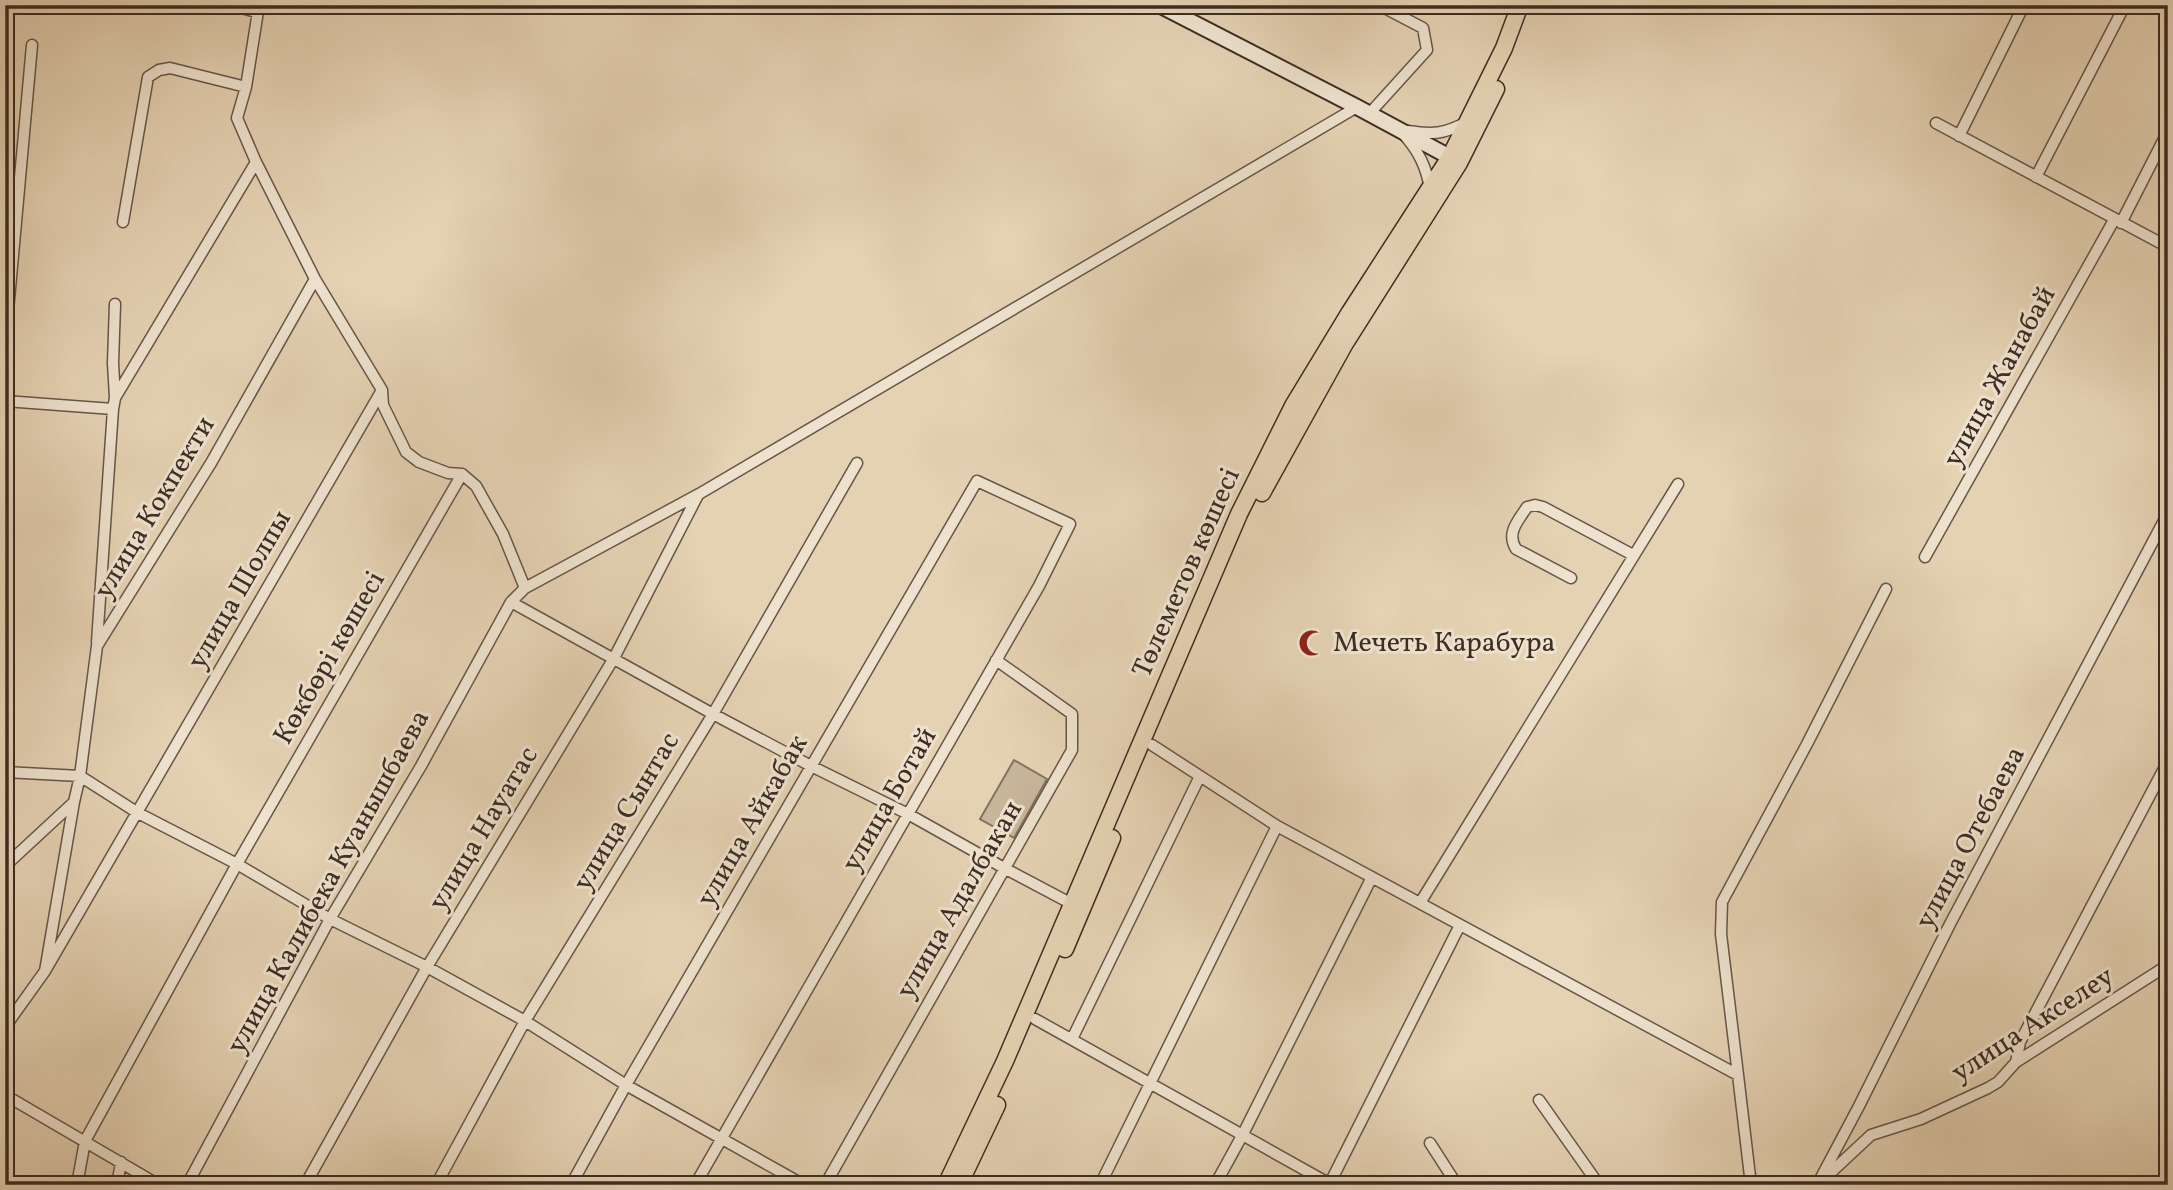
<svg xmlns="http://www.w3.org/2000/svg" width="2173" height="1190" viewBox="0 0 2173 1190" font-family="Vollkorn,serif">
<rect width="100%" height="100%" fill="#e5d2b3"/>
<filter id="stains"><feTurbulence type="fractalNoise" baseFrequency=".00286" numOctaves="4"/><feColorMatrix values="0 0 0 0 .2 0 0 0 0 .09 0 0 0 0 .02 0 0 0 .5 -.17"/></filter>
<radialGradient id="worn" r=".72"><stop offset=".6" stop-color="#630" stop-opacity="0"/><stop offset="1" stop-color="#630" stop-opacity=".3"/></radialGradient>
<!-- green -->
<path fill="#c8b69b" stroke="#827260" stroke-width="2" d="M1014,760L1047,779L1014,838L980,819Z"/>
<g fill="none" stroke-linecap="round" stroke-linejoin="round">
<!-- street casing -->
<g stroke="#665648" stroke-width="13">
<path id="street" d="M231,5L256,12
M259,5L246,87L237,118L256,162L315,279L382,390L383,405L406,452L419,462L448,473L462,474L476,486L503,534L525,588
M1369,114L1427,50L1423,28L1379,5
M1936,123L2168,247
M1408,131C1433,135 1444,134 1467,122
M1405,136C1419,152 1426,167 1430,188
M1959,136L2024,5
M2036,177L2125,5
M123,222L148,77L159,70L170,68L246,87
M2121,223L2168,131
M315,279L211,463L97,646L80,776L138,813L237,864L330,919L427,967L525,1021L626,1085L804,1185
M115,304L113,363L115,398
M5,344L32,45
M5,401L113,409L97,642
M113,409L115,398L256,162
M1925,557L2114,220
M1571,578L1516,549C1506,533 1518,521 1527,507L1535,505L1543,507L1633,555
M511,602L713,714L811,766L908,814L1004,868L1072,904
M1152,745L1277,826L1738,1075L1751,1185
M5,772L80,776L74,802L45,971L5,1027
M5,866L73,803
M1420,903L1678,484
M45,971L382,390
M1035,1019L1330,1184
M1072,1039L1200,776
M2016,1062L2020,1042L2168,761
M1738,1075L1721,934L1722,902L1807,744L1886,589
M5,1095L159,1185
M1539,1100L1599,1185
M1430,1143L1457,1185
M1826,1177L1871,1135L1921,1119L1988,1088L1998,1082L2016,1062L2168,965
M77,1185L85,1141L237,864L462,474
M117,1185L121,1162
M187,1185L330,919L421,766L511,602L525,588L699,494L1357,107
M305,1185L427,967L614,658L698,495
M436,1185L525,1021L713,714L857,463
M571,1185L626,1085L977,481L1070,524L1039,586L695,1185
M825,1185L1072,750V714L996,660
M1100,1185L1277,826
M1215,1185L1243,1134L1372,877
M1329,1185L1460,925
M1817,1185L1859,1106L1950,924L2168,513"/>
</g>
<!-- secondary casing -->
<g stroke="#3c2d24" stroke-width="18">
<path id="secondary" d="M1159,5L1357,107L1459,162"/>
</g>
<!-- primary casing -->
<g stroke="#3c2d24" stroke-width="19">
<path id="primary" d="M1262,493L1344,345L1459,163L1496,89
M1065,949L1112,838
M946,1185L1005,1061L1239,514L1293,406L1350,312L1450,157L1504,48L1520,5
M959,1185L997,1105"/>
</g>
<!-- street -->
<use href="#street" stroke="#eee2ce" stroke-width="10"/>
<!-- secondary -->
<use href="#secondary" stroke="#eee2ce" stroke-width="14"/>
<!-- primary -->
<use href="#primary" stroke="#e5d2b3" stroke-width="16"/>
</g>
<!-- icons -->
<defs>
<g id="mosque-bare" transform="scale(2.1)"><path d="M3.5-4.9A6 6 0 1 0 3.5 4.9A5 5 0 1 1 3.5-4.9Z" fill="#8f2418" stroke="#eee2ce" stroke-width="2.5" paint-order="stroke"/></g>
</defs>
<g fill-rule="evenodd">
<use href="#mosque-bare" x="1312" y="643"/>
</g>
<g text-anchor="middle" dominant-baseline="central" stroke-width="6" stroke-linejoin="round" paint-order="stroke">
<!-- street labels -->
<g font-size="28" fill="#3c2d24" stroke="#eee2ce">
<text transform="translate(2000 377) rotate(-61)">улица Жанабай</text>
<text transform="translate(155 508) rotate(-59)">улица Кокпекти</text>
<text transform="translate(1187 573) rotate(-66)">Төлеметов көшесі</text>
<text transform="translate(240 590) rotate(-60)">улица Шолпы</text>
<text transform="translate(330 658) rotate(-60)">Көкбөрі көшесі</text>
<text transform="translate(890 800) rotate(-60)">улица Ботай</text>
<text transform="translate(627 812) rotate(-59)">улица Сынтас</text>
<text transform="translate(753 821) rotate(-60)">улица Айкабак</text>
<text transform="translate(484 829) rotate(-59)">улица Науатас</text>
<text transform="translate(1971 838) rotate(-62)">улица Отебаева</text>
<text transform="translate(329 882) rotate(-61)">улица Калибека Куанышбаева</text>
<text transform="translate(960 900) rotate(-60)">улица Адалбакан</text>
<text transform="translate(2033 1025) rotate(-33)">улица Акселеу</text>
</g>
<!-- poi labels -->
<g font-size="28" fill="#3c2d24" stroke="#eee2ce" text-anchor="start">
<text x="1333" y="643">Мечеть Карабура</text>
</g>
</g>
<!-- margin -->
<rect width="2173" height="1190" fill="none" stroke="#e5d2b3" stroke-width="28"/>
<rect x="7" y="7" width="2159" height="1176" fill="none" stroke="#3c2d24" stroke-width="3.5"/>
<rect x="14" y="14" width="2145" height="1162" fill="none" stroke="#3c2d24" stroke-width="2"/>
<rect width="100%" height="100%" filter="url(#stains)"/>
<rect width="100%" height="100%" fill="url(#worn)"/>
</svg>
